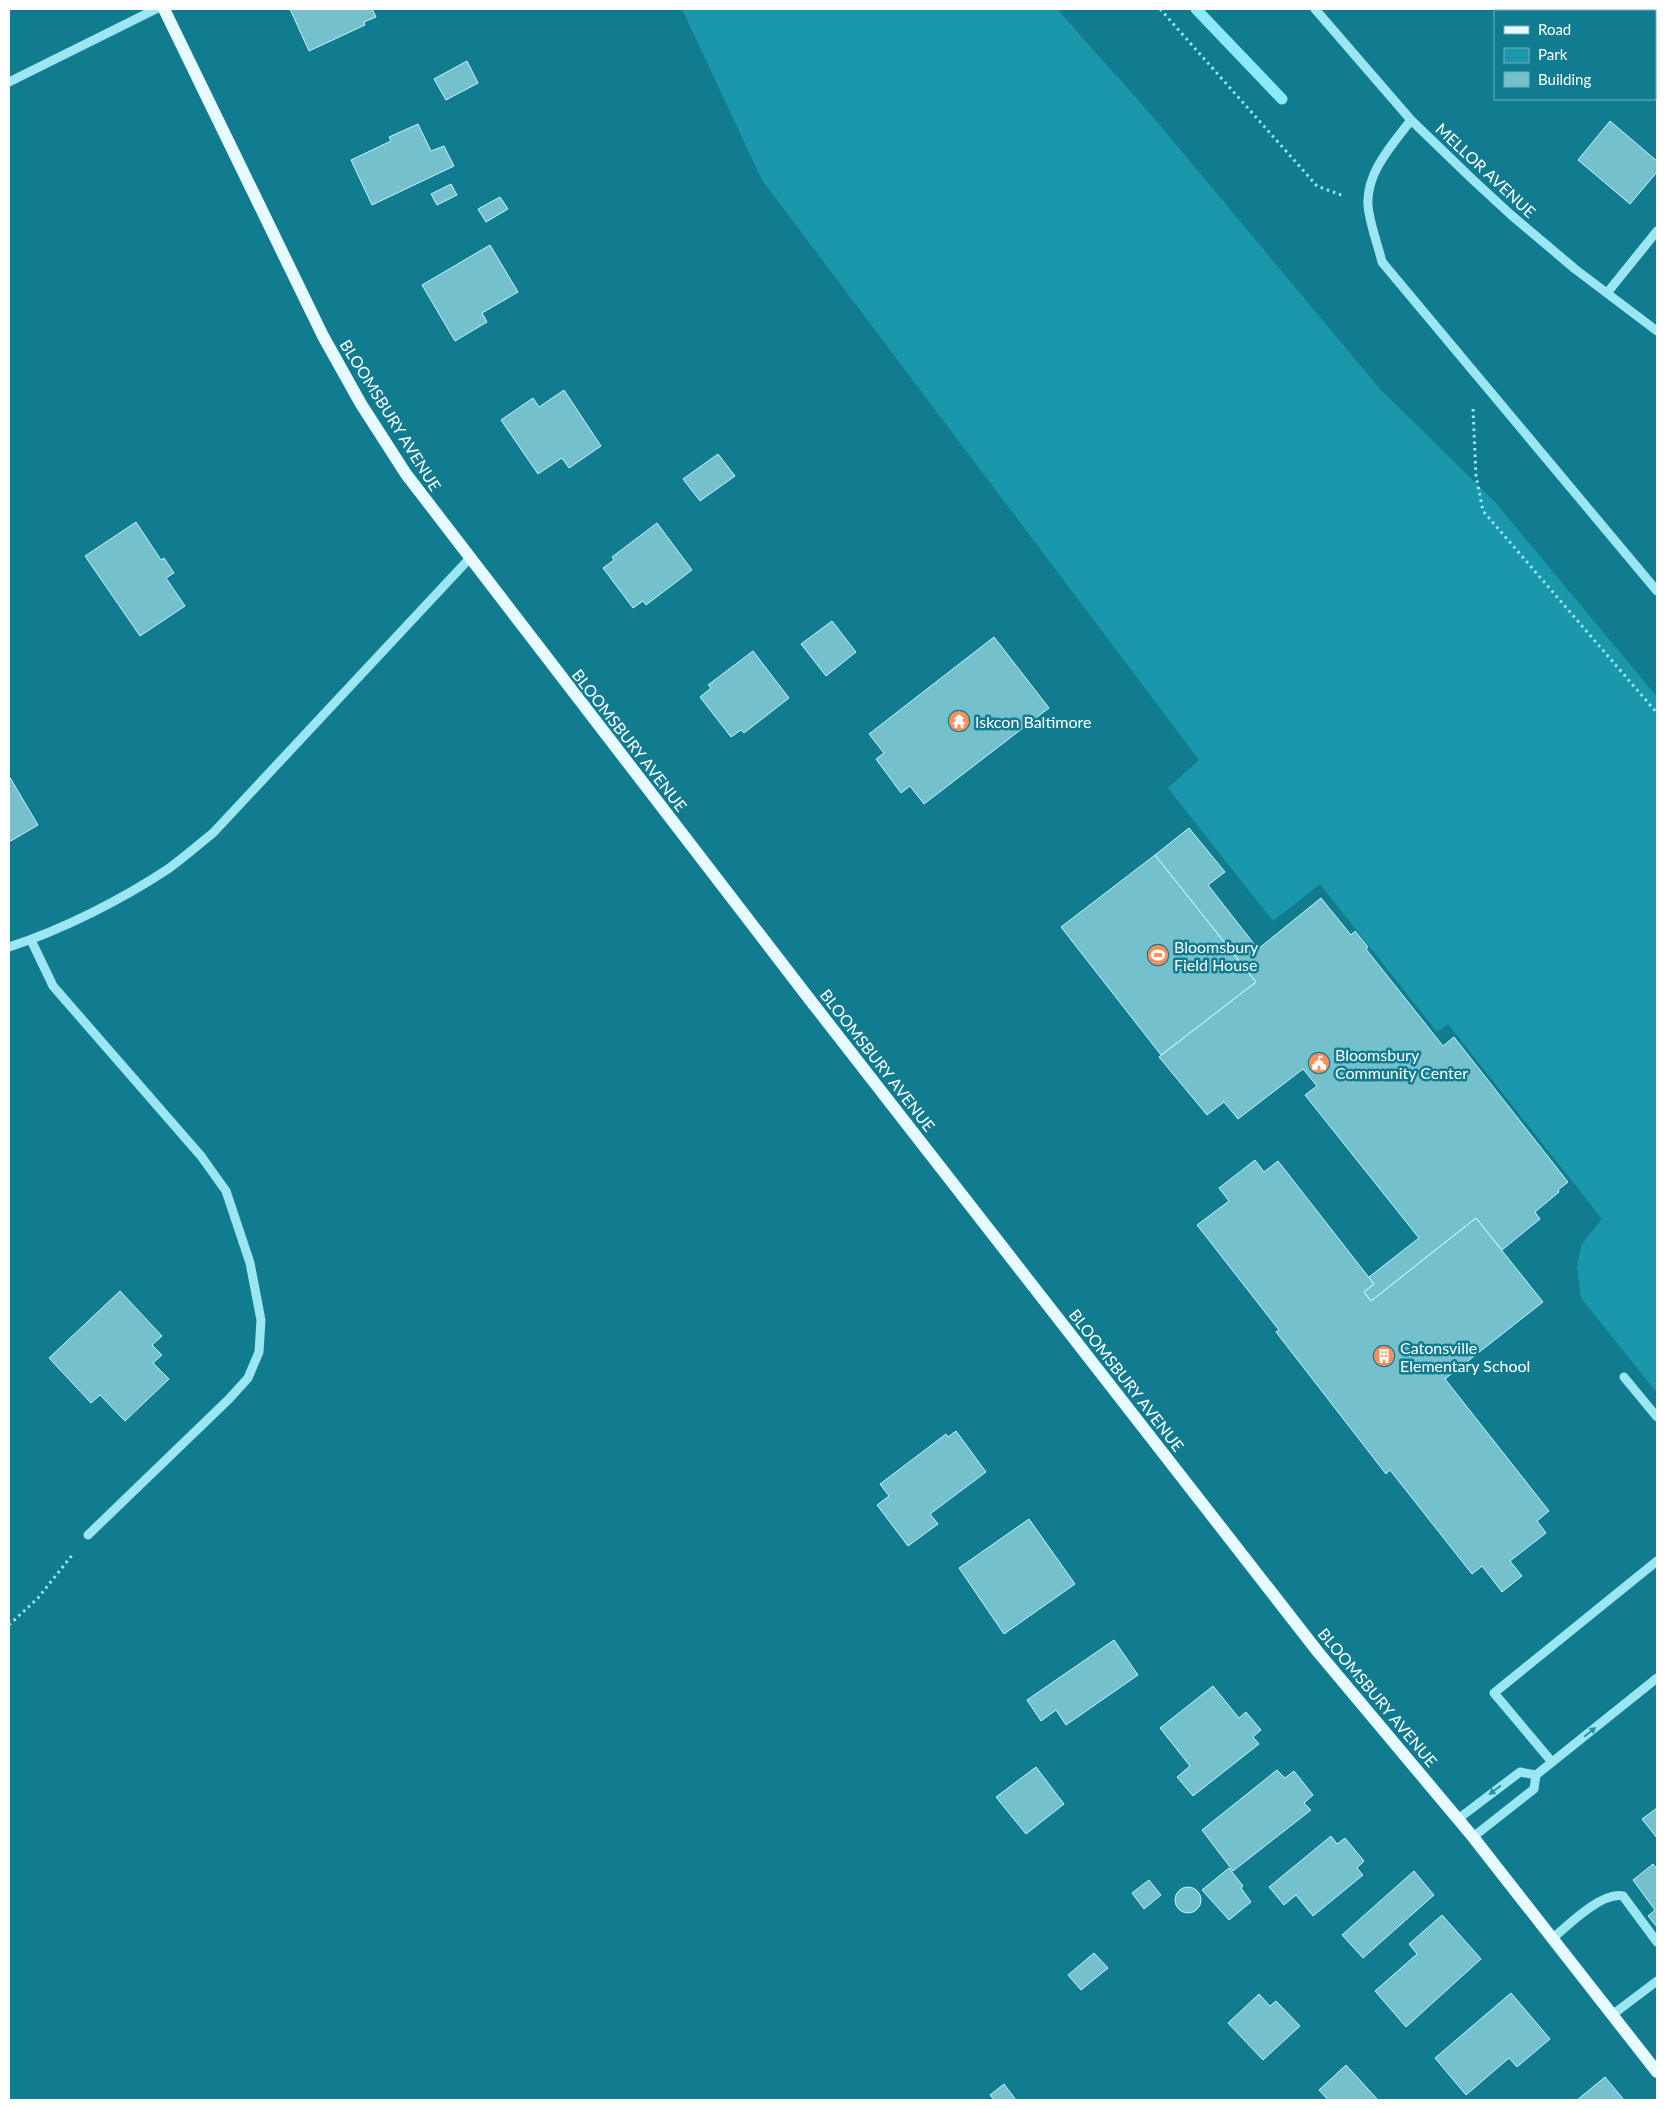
<svg xmlns="http://www.w3.org/2000/svg" width="1666" height="2109" viewBox="0 0 1666 2109" font-family="Lato,sans-serif">
<rect width="100%" height="100%" fill="#117c90"/>
<!-- green -->
<path fill="#1b97ac" d="M682,9H1057L1153,117L1380,389L1495,502L1657,697V1393L1581,1298L1577,1268L1579,1255L1582,1244L1602,1219L1448,1024L1437,1032L1320,884L1273,921L1168,788L1199,760L762,180Z"/>
<g fill="none" stroke-linecap="round" stroke-linejoin="round">
<!-- stream -->
<path stroke="#8ce9f6" stroke-width="11" d="M1196,9L1282,99"/>
</g>
<!-- building -->
<path fill="#74c0cd" stroke="#c2f5fd" d="M290,9H372L376,17L364,22L365,25L309,51Z
M467,61L478,83L446,100L434,79Z
M1610,121L1657,161V172L1630,204L1578,160Z
M418,124L431,151L444,146L454,166L372,205L351,160L391,141L389,137Z
M451,184L457,195L437,205L431,194Z
M500,197L508,209L486,222L478,209Z
M490,245L518,292L482,313L487,322L455,341L422,285Z
M564,390L601,446L569,468L562,458L538,474L501,420L533,398L539,407Z
M718,454L735,476L700,501L683,479Z
M136,522L161,560L164,558L174,573L166,578L185,606L140,636L85,556Z
M657,523L692,570L646,605L643,601L633,608L603,568L614,560L612,557Z
M832,621L856,652L826,676L801,644Z
M994,637L1049,708L924,804L910,786L901,793L876,759L884,753L869,734Z
M753,651L789,698L744,733L741,730L731,737L700,697L711,688L708,685Z
M9,776L38,825L9,842Z
M1189,828L1225,872L1208,885L1258,949L1321,898L1351,935L1355,931L1368,947L1366,949L1443,1046L1454,1037L1568,1182L1558,1190L1559,1192L1535,1212L1540,1219L1502,1250L1476,1218L1371,1301L1364,1292L1374,1284L1369,1277L1419,1238L1305,1095L1317,1086L1303,1069L1238,1119L1224,1102L1207,1115L1159,1057L1256,982L1155,855Z
M1155,855L1256,982L1161,1055L1061,927Z
M1255,1160L1264,1172L1278,1161L1374,1284L1364,1292L1371,1301L1476,1218L1543,1302L1445,1379L1549,1511L1537,1521L1546,1533L1510,1561L1522,1576L1502,1592L1482,1566L1472,1574L1390,1470L1386,1474L1276,1332L1279,1330L1197,1225L1229,1201L1219,1188Z
M120,1291L162,1336L152,1345L162,1355L153,1363L169,1379L125,1421L100,1395L91,1403L49,1358Z
M956,1431L986,1472L930,1514L938,1524L908,1546L877,1505L889,1496L880,1484L946,1434L948,1437Z
M1029,1519L1075,1584L1004,1634L959,1568Z
M1114,1640L1138,1675L1066,1725L1056,1710L1041,1721L1027,1700Z
M1213,1686L1239,1718L1246,1712L1261,1730L1253,1737L1259,1744L1193,1796L1177,1777L1190,1766L1160,1728Z
M1036,1767L1064,1804L1026,1834L996,1797Z
M1277,1770L1285,1778L1294,1771L1313,1795L1304,1803L1311,1810L1233,1871L1202,1830Z
M1657,1808V1838L1642,1819Z
M1331,1836L1337,1844L1345,1838L1364,1861L1357,1868L1363,1875L1313,1916L1296,1895L1284,1905L1269,1887Z
M1653,1864L1657,1869V1927L1648,1916L1655,1910L1633,1880Z
M1229,1868L1243,1886L1241,1888L1251,1902L1229,1920L1202,1890Z
M1414,1871L1434,1895L1363,1958L1342,1935Z
M1149,1880L1161,1895L1144,1909L1132,1893Z
M1175 1900a13 13 0 1 1 26 0a13 13 0 1 1-26 0Z
M1442,1915L1481,1959L1406,2027L1375,1991L1417,1954L1409,1944Z
M1094,1953L1108,1968L1081,1990L1068,1975Z
M1511,1993L1550,2039L1517,2067L1509,2058L1466,2095L1435,2058Z
M1259,1994L1270,2006L1276,2001L1300,2026L1263,2060L1228,2023Z
M1346,2065L1378,2100H1328L1319,2090Z
M1605,2077L1624,2100H1577Z
M1004,2084L1016,2100H994L990,2095Z"/>
<g fill="none" stroke-linecap="round" stroke-linejoin="round">
<!-- path -->
<path stroke="#9be6f3" stroke-width="3" stroke-dasharray="2.5 4" stroke-linecap="butt" d="M1160,9L1317,186L1344,196
M1473,409L1476,476L1483,511L1657,713
M9,1625L38,1598L73,1554"/>
<!-- minor -->
<path stroke="#9be6f3" stroke-width="9" d="M1315,9L1411,120L1470,177L1510,214L1575,269L1657,331
M9,82L156,9
M1411,120C1393,144 1366,172 1368,205C1369,222 1378,245 1382,262L1657,591
M1607,293L1657,231
M31,940L53,986L201,1156L226,1191L250,1263L261,1320L259,1352L248,1378L229,1399L88,1535
M9,947C62,930 121,900 168,869C183,858 198,845 213,833L469,559
M1624,1377L1657,1417
M1552,1762L1494,1693L1657,1561
M1458,1819L1520,1772L1536,1775
M1473,1837L1534,1789L1536,1775L1657,1678
M1552,1939C1567,1926 1602,1891 1623,1896L1657,1942
M1612,2015L1657,1981"/>
<!-- major -->
<path stroke="#e6faff" stroke-width="12" d="M164,9L323,336L361,404L406,474L807,996L1318,1652L1473,1837L1657,2072"/>
</g>
<!-- one-way arrows -->
<defs><path id="oneway-solid" d="M-6-.8H1V-3.2L6.5 0L1 3.2V.8H-6Z" transform="scale(1.25)"/></defs>
<g fill="#2d91a4">
<use href="#oneway-solid" transform="translate(1590 1732) rotate(-39)"/>
<use href="#oneway-solid" transform="translate(1495 1790) rotate(143)"/>
</g>
<!-- icons -->
<defs>
<g id="temple-disc" transform="scale(1.125)"><circle r="9.5" fill="#ff8e5c" stroke="#117c90"/><path d="M0-6L5-2H3V0L6.5 2.5H4V6H1.5V3h-3V6H-4V2.5H-6.5L-3 0V-2H-5Z" fill="#fff"/></g>
<g id="stadium-disc" transform="scale(1.125)"><circle r="9.5" fill="#ff8e5c" stroke="#117c90"/><path d="M0-5a6.5 5 0 1 0 0 10a6.5 5 0 1 0 0-10ZM-3.5-1.8h7v3.6h-7Z" fill="#fff"/></g>
<g id="civic-disc" transform="scale(1.125)"><circle r="9.5" fill="#ff8e5c" stroke="#117c90"/><path d="M-.6-6.5H3V-4.5H.6V-3L4-1V1h2V6H-6V1h2V-1L-.6-3ZM-1.2 2.5V6h2.4V2.5Z" fill="#fff"/></g>
<g id="building-disc" transform="scale(1.125)"><circle r="9.5" fill="#ff8e5c" stroke="#117c90"/><path d="M-4-6H4V6H1V3H-1V6H-4ZM-2.5-4.3h1.7v1.8h-1.7ZM.8-4.3h1.7v1.8H.8ZM-2.5-1h1.7V.8h-1.7ZM.8-1h1.7V.8H.8Z" fill="#fff"/></g>
</defs>
<g fill-rule="evenodd">
<use href="#temple-disc" x="959" y="721"/>
<use href="#stadium-disc" x="1158" y="955"/>
<use href="#civic-disc" x="1319" y="1063"/>
<use href="#building-disc" x="1384" y="1356"/>
</g>
<g text-anchor="middle" dominant-baseline="central" stroke-width="5" stroke-linejoin="round" paint-order="stroke">
<!-- street labels -->
<g font-size="16" fill="#fff" stroke="#117c90">
<text transform="translate(1486 170) rotate(43)">MELLOR AVENUE</text>
<text transform="translate(391 415) rotate(58)">BLOOMSBURY AVENUE</text>
<text transform="translate(630 740) rotate(52)">BLOOMSBURY AVENUE</text>
<text transform="translate(878 1060) rotate(52)">BLOOMSBURY AVENUE</text>
<text transform="translate(1127 1380) rotate(52)">BLOOMSBURY AVENUE</text>
<text transform="translate(1378 1697) rotate(50)">BLOOMSBURY AVENUE</text>
</g>
<!-- poi labels -->
<g font-size="16" fill="#fff" stroke="#117c90" text-anchor="start">
<text x="975" y="721">Iskcon Baltimore</text>
<text x="1174" y="946">Bloomsbury<tspan x="1174" dy="18">Field House</tspan></text>
<text x="1335" y="1054">Bloomsbury<tspan x="1335" dy="18">Community Center</tspan></text>
<text x="1400" y="1347">Catonsville<tspan x="1400" dy="18">Elementary School</tspan></text>
</g>
</g>
<!-- border -->
<rect width="1666" height="2109" fill="none" stroke="#ffffff" stroke-width="20"/>
<!-- legend -->
<rect x="1494" y="10" width="162" height="90" fill="#117c90" stroke="#70b0bc"/>
<rect x="1504" y="26" width="25" height="8" fill="#e6faff" stroke="#70b0bc"/>
<text x="1538" y="35" font-size="15" fill="#ffffff">Road</text>
<rect x="1504" y="48" width="25" height="15" fill="#1b97ac" stroke="#70b0bc"/>
<text x="1538" y="60" font-size="15" fill="#ffffff">Park</text>
<rect x="1504" y="72" width="25" height="15" fill="#74c0cd" stroke="#70b0bc"/>
<text x="1538" y="85" font-size="15" fill="#ffffff">Building</text>
</svg>
